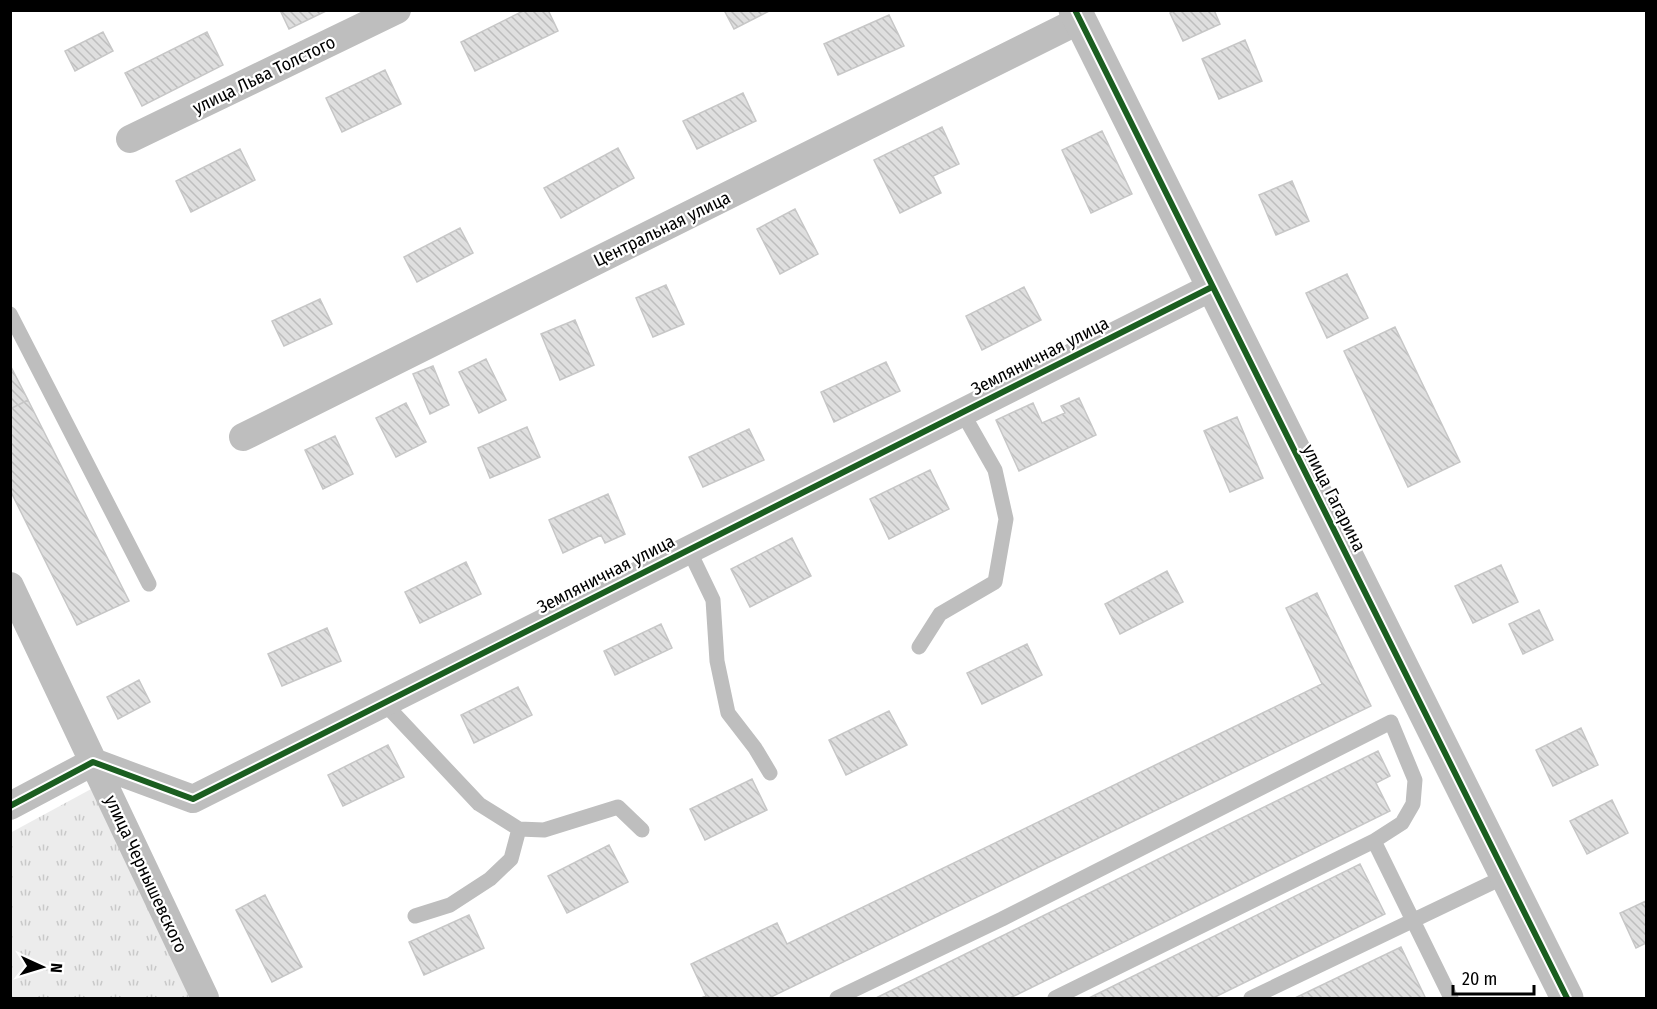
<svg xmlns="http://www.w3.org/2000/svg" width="1657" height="1009" viewBox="0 0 1657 1009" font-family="'Fira Sans Condensed',sans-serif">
<defs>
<pattern id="grass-tufts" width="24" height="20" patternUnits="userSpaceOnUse" patternTransform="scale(1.5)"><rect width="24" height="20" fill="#ececec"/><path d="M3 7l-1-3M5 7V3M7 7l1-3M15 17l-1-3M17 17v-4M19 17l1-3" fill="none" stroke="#c9c9c9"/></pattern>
<pattern id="building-back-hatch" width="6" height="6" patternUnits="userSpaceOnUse" patternTransform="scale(1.5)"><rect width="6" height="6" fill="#dfdfdf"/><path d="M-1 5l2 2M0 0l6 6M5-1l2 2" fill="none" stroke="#bebebe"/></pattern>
</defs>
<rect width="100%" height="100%" fill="#fff"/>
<!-- grass -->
<path fill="url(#grass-tufts)" d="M93,788L190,998H11L10,833Z"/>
<!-- building -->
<path fill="url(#building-back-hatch)" stroke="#c7c7c7" stroke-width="1.5" d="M280,10H328L289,29Z
M525,10H548L558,31L475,71L461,42Z
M724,10H771L734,29Z
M1175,10H1214L1220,24L1183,41L1170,13Z
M889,15L904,46L838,75L824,44Z
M103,32L113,51L75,71L65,51Z
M207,32L223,65L142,106L125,73Z
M1245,40L1262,81L1219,99L1202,59Z
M385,70L401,104L342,132L326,98Z
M743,93L756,121L697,149L683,121Z
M942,127L959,164L933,176L941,193L900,213L874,160Z
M1102,131L1132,194L1091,213L1062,150Z
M618,148L634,178L561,218L544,188Z
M240,149L255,180L191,212L176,181Z
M1292,181L1309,221L1276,235L1259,195Z
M795,209L818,254L780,274L757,229Z
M460,228L473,253L417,282L404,257Z
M1347,274L1368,318L1327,338L1306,293Z
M666,285L684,324L653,337L636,298Z
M1024,287L1041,320L982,350L966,316Z
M320,299L332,324L284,346L272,321Z
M575,320L594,365L560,380L541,334Z
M1395,327L1460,462L1408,487L1344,351Z
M486,359L506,400L479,413L459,372Z
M886,362L900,391L834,422L821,392Z
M10,365L28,400L10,409Z
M433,366L449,405L430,414L413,374Z
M1079,398L1096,435L1019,471L996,420L1033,403L1042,423L1065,413L1061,406Z
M28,400L129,601L77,625L10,490V409Z
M406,403L426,442L396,457L376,418Z
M1237,417L1263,478L1230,492L1204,431Z
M527,427L540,457L490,478L478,448Z
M749,429L764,460L703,487L689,457Z
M335,436L353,474L323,489L305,450Z
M930,470L949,509L889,539L870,499Z
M608,494L625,534L605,543L601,535L563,553L549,520Z
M792,538L811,576L750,607L731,569Z
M466,562L481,594L420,623L405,592Z
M1501,565L1518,602L1473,623L1455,586Z
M1167,571L1183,602L1120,634L1105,604Z
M1317,593L1371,706L769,998H701L706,996L691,964L777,923L787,944L1322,684L1286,608Z
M1539,610L1553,640L1523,654L1509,624Z
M661,624L672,648L615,675L604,651Z
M327,628L341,661L282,686L268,654Z
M1027,644L1042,675L982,704L967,673Z
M139,680L150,702L118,719L107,697Z
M518,687L532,715L474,743L461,715Z
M889,711L907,745L846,775L829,740Z
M1581,728L1598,765L1553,786L1536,750Z
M388,745L404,777L343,806L328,775Z
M1378,751L1390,776L1376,783L1390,811L1010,998H876Z
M752,779L767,810L705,840L690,809Z
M1612,800L1628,833L1587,854L1570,821Z
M609,845L628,882L567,913L548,876Z
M1360,864L1385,914L1213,998H1089Z
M265,895L302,967L272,982L236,910Z
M1646,901V943L1636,948L1620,913Z
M469,915L484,948L424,975L409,942Z
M1401,947L1425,997L1422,998H1295Z"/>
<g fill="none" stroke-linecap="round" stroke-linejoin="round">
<!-- service -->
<path stroke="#bebebe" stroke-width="15" d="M10,314L149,584
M689,550L713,600L717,661L728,713L755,748L770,773
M919,647L940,614L995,582L1006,519L995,470L962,412
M384,703L479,804L519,829L544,830L618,807L642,830
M415,916L450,905L490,879L511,859L519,829
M837,998L1002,919L1391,722L1415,780L1413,804L1402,823L1374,841
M1055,998L1374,841L1451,998
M1251,998L1506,876"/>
<!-- minor -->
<path stroke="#bebebe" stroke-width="28" d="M130,139L397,10
M243,437L1080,20
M10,586L205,998
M10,806L93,762L193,799L1212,287"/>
<!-- tertiary -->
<path stroke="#bebebe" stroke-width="33" d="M1075,10L1567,998"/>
<!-- cycleway casing -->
<g stroke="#fff" stroke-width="10">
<path id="cycleway" d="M1075,10L1567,998
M10,806L93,762L193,799L1212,287"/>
</g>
<!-- cycleway -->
<use href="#cycleway" stroke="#1b5e20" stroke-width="6"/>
</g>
<g text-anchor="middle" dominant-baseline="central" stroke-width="4.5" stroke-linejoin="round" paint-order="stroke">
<!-- street labels -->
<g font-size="18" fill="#000" stroke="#fff">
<text transform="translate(264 75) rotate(-26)">улица Льва Толстого</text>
<text transform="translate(662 229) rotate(-26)">Центральная улица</text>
<text transform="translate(1040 356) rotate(-27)">Земляничная улица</text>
<text transform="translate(1334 498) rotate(63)">улица Гагарина</text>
<text transform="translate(606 574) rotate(-27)">Земляничная улица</text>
<text transform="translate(146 874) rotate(65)">улица Чернышевского</text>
</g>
</g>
<!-- border -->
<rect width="1657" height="1009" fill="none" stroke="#000000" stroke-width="24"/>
<!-- north arrow -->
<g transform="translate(42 967) rotate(94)" stroke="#ffffff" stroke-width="4.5" paint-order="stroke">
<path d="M0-4.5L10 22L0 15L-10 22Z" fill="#000000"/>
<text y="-9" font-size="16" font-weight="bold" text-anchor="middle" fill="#000000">N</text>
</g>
<!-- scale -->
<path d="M1453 985v9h81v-9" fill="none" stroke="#000000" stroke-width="3"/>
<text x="1462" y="985" font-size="18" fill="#000000" stroke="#ffffff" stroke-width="4.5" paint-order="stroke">20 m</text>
</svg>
